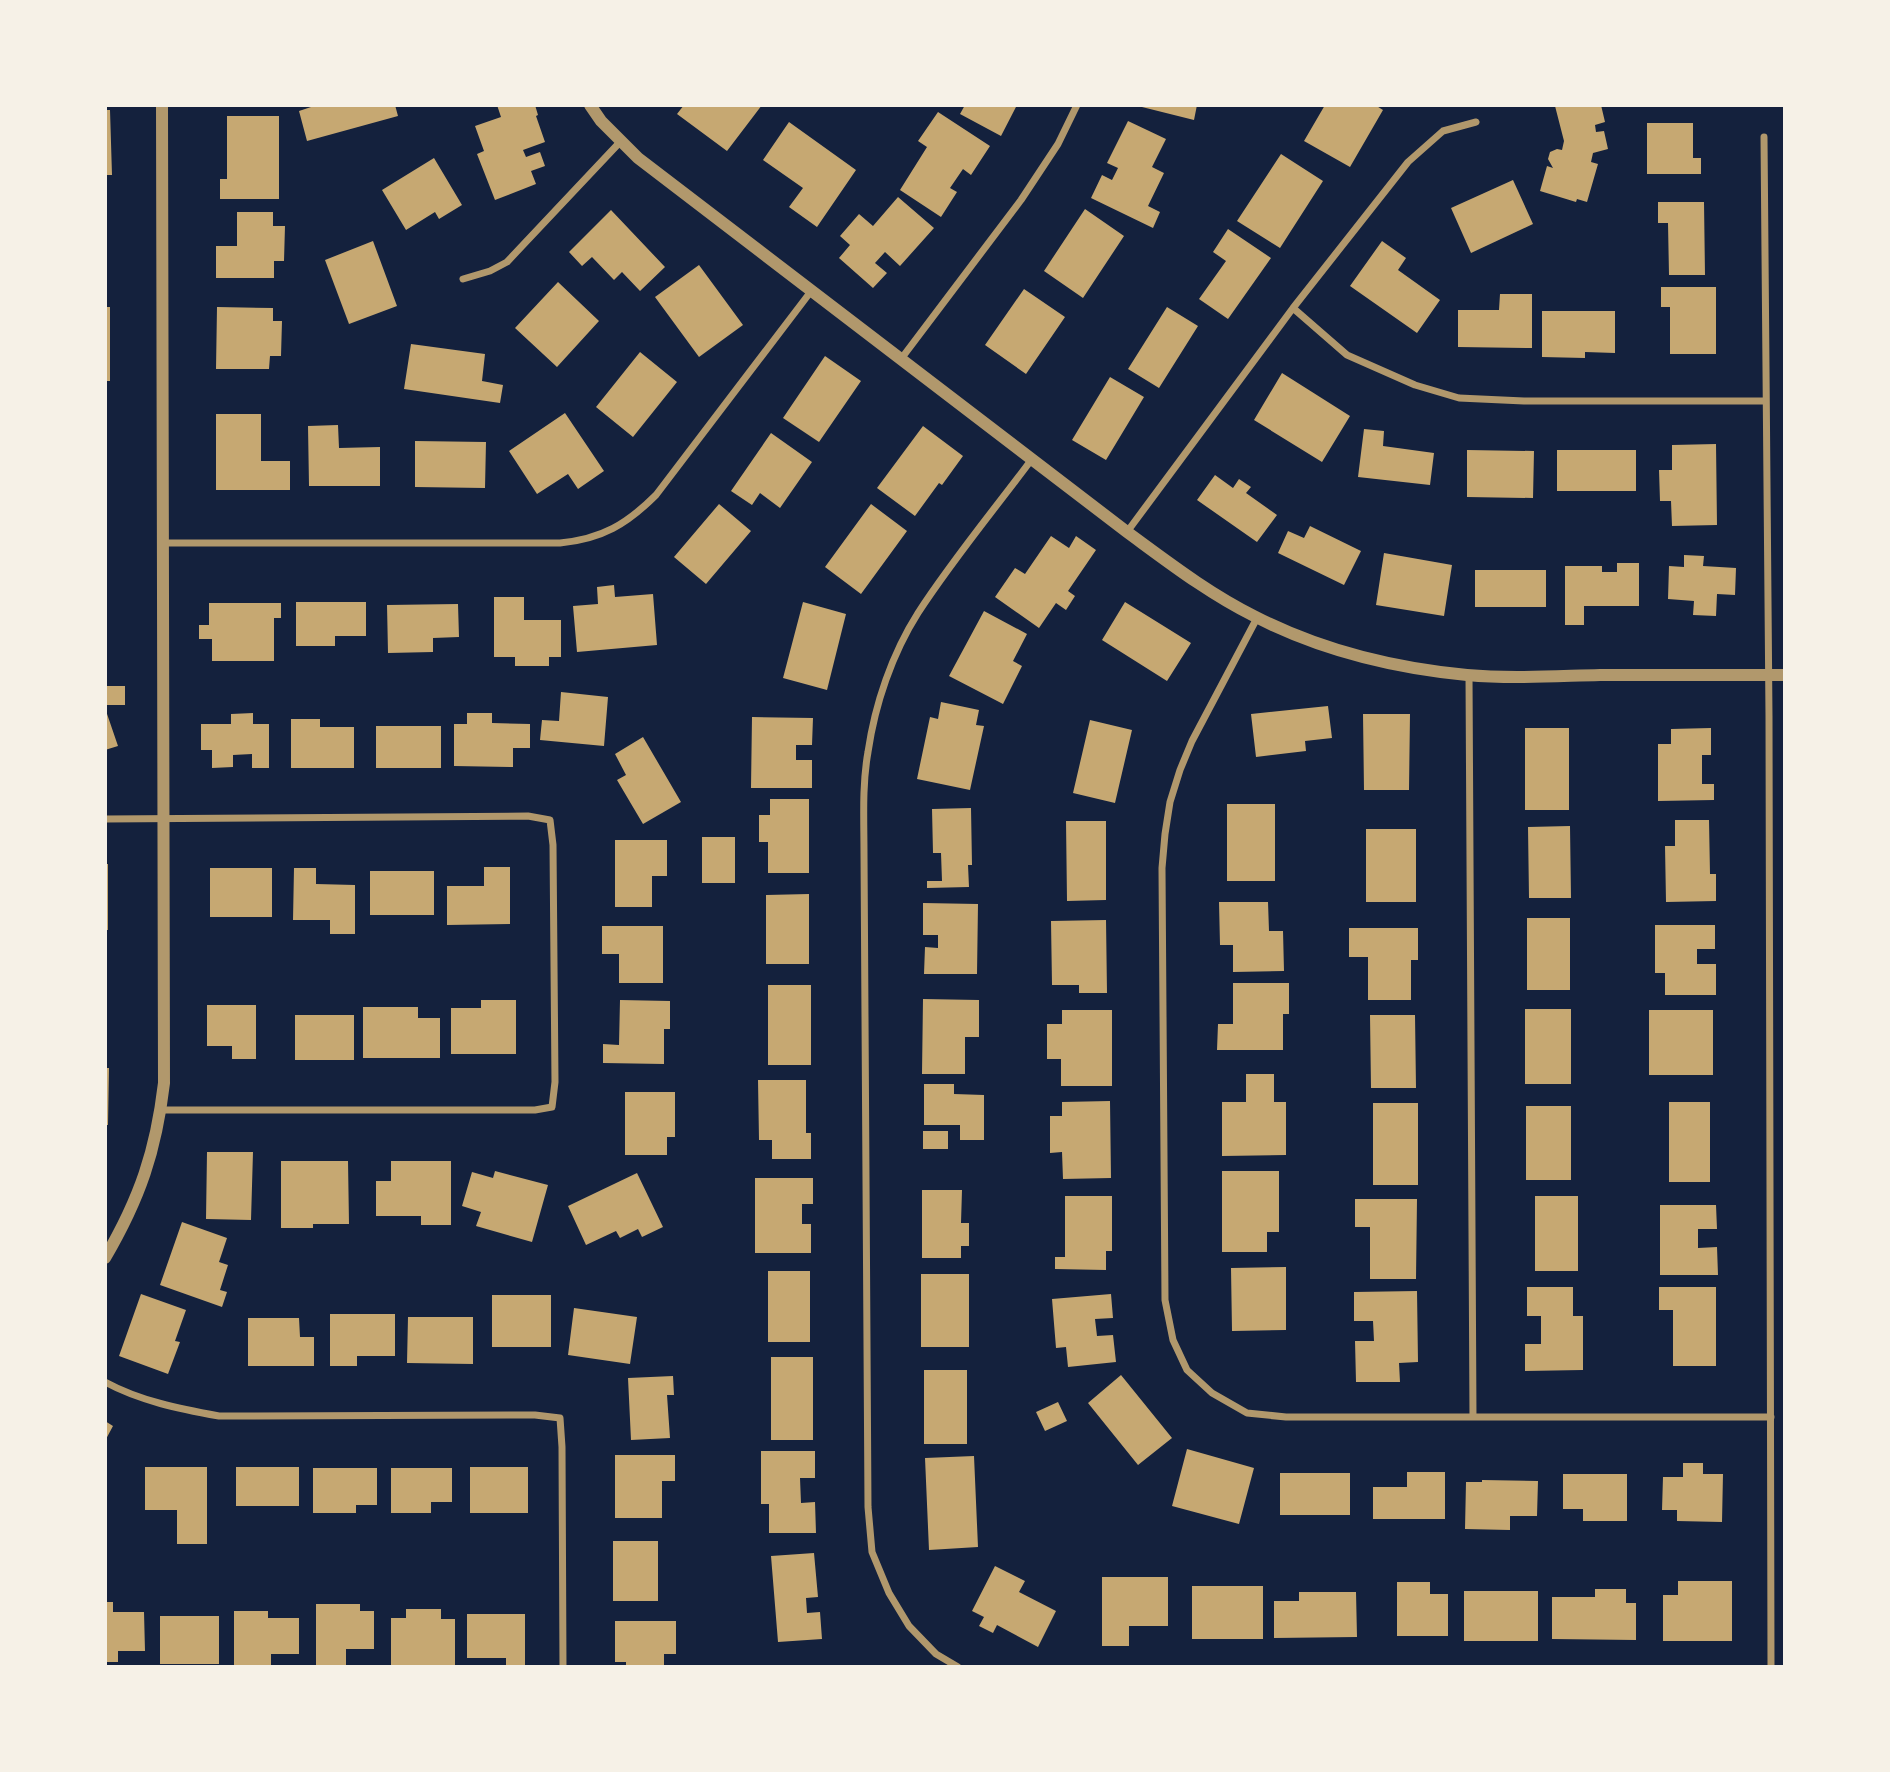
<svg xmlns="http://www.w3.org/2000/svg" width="1890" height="1772" viewBox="0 0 1890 1772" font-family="'Varela Round',sans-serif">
<rect width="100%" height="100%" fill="#14213d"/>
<!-- building -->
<path fill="#c6a872" d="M317,105H395L398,116L307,141L299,111Z
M497,105H535L538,115L536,116L545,142L523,150L526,157L540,152L545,166L531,171L536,184L495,200L477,154L484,151L475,126L501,117Z
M684,105H762L727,151L677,114Z
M965,105H1017L1001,136L960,114Z
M1143,105H1197L1194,120L1142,107Z
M1325,105H1375L1383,110L1350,167L1304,141Z
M1560,105H1601L1605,122L1595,125L1596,132L1604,131L1608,149L1593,153L1591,162L1598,164L1587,202L1577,199L1576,202L1540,191L1547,166L1553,168L1548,159L1550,152L1557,149L1562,150L1564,141L1555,106Z
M105,110H110L112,175H105Z
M938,112L990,146L971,175L963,169L950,188L957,192L941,217L900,190L927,147L918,141Z
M227,116H279V199H220V179H227Z
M1128,121L1166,139L1152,167L1164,173L1148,206L1160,212L1153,228L1091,198L1102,175L1112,180L1118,168L1107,163Z
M789,122L856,170L817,227L789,207L803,188L763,160Z
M1647,123H1693V158H1701V174H1647Z
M1281,154L1323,181L1280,248L1237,221Z
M434,158L462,205L439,219L435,212L406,230L382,190Z
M1513,180L1533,224L1471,253L1451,208Z
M898,197L934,228L900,266L885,252L875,263L887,273L873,288L839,258L850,245L840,236L859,214L873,226Z
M1658,202H1704L1705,275H1669L1668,223H1658Z
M1085,209L1124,236L1083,298L1044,271Z
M611,210L665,267L640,291L622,272L614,280L592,257L582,266L569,252Z
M237,212H273V226H285L284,261H274V278H216V246H237Z
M1228,229L1271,258L1228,319L1199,299L1226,261L1213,252Z
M373,241L397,306L349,324L325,260Z
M1382,241L1406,258L1398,270L1440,300L1417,333L1350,286Z
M699,265L743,325L699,357L655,297Z
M558,282L599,321L557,367L515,328Z
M1661,287H1716V354H1670V307H1661Z
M1024,289L1065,317L1026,374L985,345Z
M1500,294H1532V348L1458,347V310H1499Z
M105,307H110V381H105Z
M217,307L273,308V321H282L281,356H270L269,369H216Z
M1167,307L1198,326L1159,388L1128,369Z
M1542,311H1615V353L1585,352V358L1542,357Z
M411,344L485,354L482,381L503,385L500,403L404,389Z
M640,352L677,382L633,437L596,407Z
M825,356L861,381L819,442L783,418Z
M1282,373L1350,416L1322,462L1254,420Z
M1110,377L1144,397L1106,460L1072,440Z
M565,413L604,471L578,489L568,474L537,494L509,451Z
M216,414H261V461H290V490H216Z
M338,425L339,448L380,447V486H309L308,426Z
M923,426L963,456L942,485L939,483L915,516L877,488Z
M1364,429L1384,431L1383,446L1434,453L1430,485L1358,477Z
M771,433L812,462L780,508L760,493L752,505L731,491Z
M415,441L486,442L485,488L415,487Z
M1716,444L1717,525L1672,526L1671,501H1660L1659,470H1672V445Z
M1467,450L1534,451L1533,498L1467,497Z
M1557,450H1636V491H1557Z
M1215,475L1233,488L1239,479L1251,487L1246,493L1277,515L1257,542L1197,500Z
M719,504L751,531L706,584L674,557Z
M871,504L907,531L861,594L825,567Z
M1310,526L1361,551L1344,585L1278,553L1288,531L1304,538Z
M1051,536L1069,548L1076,536L1096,550L1068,591L1075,596L1066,610L1056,603L1039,628L995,597L1015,568L1025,574Z
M1384,553L1452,565L1444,616L1376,605Z
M1684,555L1704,556L1703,566L1736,568L1735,595L1717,594L1716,616L1693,615L1694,601L1668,599L1669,566L1684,567Z
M1617,563H1639V606H1584V625H1565V566H1602V572H1617Z
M1475,570H1546V607H1475Z
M614,585L615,597L653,594L657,645L577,652L573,606L598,604L597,587Z
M494,597H524V620H561V657H549V666H515V657H494Z
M296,602H366V636H335V646H296Z
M803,602L846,614L827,690L783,678Z
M1125,602L1191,643L1167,681L1102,640Z
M209,603H281V618H274V661H212V639H199V625H209Z
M458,604L459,637L433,638V652L388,653L387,605Z
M984,611L1027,634L1013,661L1022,666L1003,704L949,676Z
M105,686H125V705H105Z
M561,692L608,697L604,746L540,740L542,720L559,721Z
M941,702L979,710L976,725L984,726L970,790L917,779L930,717L938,719Z
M1328,706L1332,738L1305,741L1306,751L1256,757L1251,714Z
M105,708L118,746L105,750Z
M253,713V724H269V768H252V754L233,755V767L212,768V750H201V724H231V714Z
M467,713H492V723L530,724V748H513V767L454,766V724H467Z
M1363,714H1410L1409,790H1364Z
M752,717L813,718L812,745H796V760H812V788H751Z
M291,719H320V727H354V768H291Z
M1090,720L1132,730L1115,803L1073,793Z
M376,726H441V768H376Z
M1525,728H1569V810H1525Z
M1711,728V755H1702V784H1714V800L1658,801V744H1671V729Z
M643,737L681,802L643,824L617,780L626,775L615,754Z
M770,799H809V873H768V842H759V815H770Z
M1227,804H1275V881H1227Z
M971,808L972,865H968L969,887L927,888V881H942L941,853H933L932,809Z
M1675,820H1709L1710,874H1716V901L1666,902L1665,846H1675Z
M1066,821H1106V900L1067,901Z
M1570,826L1571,898H1529L1528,827Z
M1366,829H1416V902H1366Z
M702,837H735V883H702Z
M615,840H667V876H652V907H615Z
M105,864H108V930H105Z
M484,867H510V924L447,925V886H484Z
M210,868H272V917H210Z
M294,868H316V884L355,885V934H330V920H293Z
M370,871H434V915H370Z
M809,894V964H766V895Z
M1219,902H1268L1269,931H1283L1284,971L1233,972V945H1220Z
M923,903L978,904L977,974H924L925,947L938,948V935H923Z
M1527,918H1570V990H1527Z
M1106,920L1107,993H1079V985H1052L1051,921Z
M1655,925H1715V949H1697V964H1716V995H1665V973H1655Z
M602,926H663V983H619V954H602Z
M1349,928H1418V960H1411V1000H1368V957H1349Z
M1233,983H1289V1014H1283V1050H1217L1218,1024H1233Z
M768,985H811V1065H768Z
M923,999L979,1000V1037H965V1074H922Z
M481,1000H516V1054H451V1008H481Z
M620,1000L670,1001V1029H664V1064L603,1063V1044L619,1045Z
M207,1005H256V1059H232V1046H207Z
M363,1007H418V1018H440V1058H363Z
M1525,1009H1571V1084H1525Z
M1062,1010H1112V1086H1061V1059H1047V1024H1062Z
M1649,1010H1713V1075H1649Z
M295,1015H354V1060H295Z
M1370,1015H1415L1416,1088H1371Z
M105,1068H109L108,1125H105Z
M1246,1074H1274V1102H1286V1155L1222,1156V1102H1246Z
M758,1080H806V1133H811V1159H772V1140H759Z
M924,1084H954V1094L984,1095V1140H960V1125H924Z
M625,1092H675V1137H667V1155H625Z
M1110,1101L1111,1178L1063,1179L1062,1152L1050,1153V1116H1062V1102Z
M1669,1102H1710V1182H1669Z
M1373,1103H1418V1185H1373Z
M1526,1106H1571V1180H1526Z
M923,1131H948V1149H923Z
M207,1152H253L251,1220L206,1219Z
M281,1161H348L349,1224H313V1228H281Z
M391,1161H451V1225H421V1216H376V1181H391Z
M495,1171L548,1185L532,1242L476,1226L481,1212L462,1206L472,1172L493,1178Z
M1222,1171H1279V1232H1267V1252H1222Z
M637,1173L663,1227L642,1237L638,1229L620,1238L616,1231L586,1245L568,1206Z
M755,1178H813V1204H802V1224H811V1253H755Z
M922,1190H962L961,1223H969V1246H961V1258H922Z
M1065,1196H1112V1251H1106V1270L1055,1269V1257H1065Z
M1535,1196H1578V1271H1535Z
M1355,1199H1417L1416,1279H1370V1227H1355Z
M1660,1205H1716L1717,1229H1698V1248L1717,1247L1718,1275H1660Z
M182,1222L227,1238L219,1262L228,1265L220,1290L227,1292L222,1307L160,1285Z
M1286,1267V1330L1232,1331L1231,1268Z
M768,1271H810V1342H768Z
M921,1274H969V1347H921Z
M1527,1287H1573V1316H1583V1370L1525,1371V1344H1541V1316H1527Z
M1659,1287H1716V1366H1673V1310H1659Z
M1417,1291L1418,1362L1399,1363L1400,1382H1356L1355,1341H1374L1373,1321H1354V1292Z
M141,1294L186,1310L175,1341L180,1342L168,1374L119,1356Z
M1111,1294L1113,1318L1095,1319L1097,1336L1113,1335L1116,1362L1068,1367L1066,1347L1056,1348L1052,1299Z
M492,1295H551V1347H492Z
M574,1308L637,1317L630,1364L568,1355Z
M330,1314H395V1356H357V1366H330Z
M408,1317H473V1364L407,1363Z
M248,1318H299L300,1337H314V1366H248Z
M771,1357H813V1440H771Z
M924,1370H967V1444H924Z
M1121,1375L1172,1438L1138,1465L1088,1403Z
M673,1376L674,1395H667L670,1438L631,1440L628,1378Z
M1058,1402L1067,1421L1045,1431L1036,1412Z
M105,1421L113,1426L105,1441Z
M1187,1449L1254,1468L1239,1524L1172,1506Z
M761,1451H815V1478H800L801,1503L815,1502L816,1533H769V1504H761Z
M615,1455H675V1481H662V1518H615Z
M974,1456L978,1547L929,1550L925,1458Z
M1683,1463H1703V1474H1723L1722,1522L1677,1521V1510H1662L1663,1477H1683Z
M145,1467H207V1544H177V1510H145Z
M236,1467H299V1506H236Z
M470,1467H528V1513H470Z
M313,1468H377V1505H356V1513H313Z
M391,1468H452V1502H431V1513H391Z
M1407,1472H1445V1519H1373V1487H1407Z
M1280,1473H1350V1515H1280Z
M1563,1474H1627V1521H1583V1509H1563Z
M1482,1480L1538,1481L1537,1516H1510V1530L1465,1529L1466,1482H1482Z
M613,1541H658V1601H613Z
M814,1553L818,1597L806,1598L807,1613L820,1612L822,1639L778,1642L771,1556Z
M995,1566L1025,1581L1019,1592L1056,1611L1038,1647L997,1625L993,1633L979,1626L984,1617L972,1611Z
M1102,1577H1168V1626H1129V1646H1102Z
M1678,1581H1732V1641H1663V1595H1678Z
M1397,1582H1430V1594H1448V1636H1397Z
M1192,1586H1263V1639H1192Z
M1595,1589H1626V1603H1636V1640L1552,1639V1597H1595Z
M1464,1591H1538V1641H1464Z
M1299,1592H1356L1357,1637L1274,1638V1601H1299Z
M105,1602H113V1612H144L145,1651H118V1662H105Z
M316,1604H360V1611H374V1649H346V1665H316Z
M406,1609H441V1619H455V1665H391V1618H406Z
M234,1611H268V1618H299V1654H271V1665H234Z
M467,1614H525V1667H506V1658H467Z
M160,1616H219V1664H160Z
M615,1621H676V1654H664V1667H626V1662H615Z"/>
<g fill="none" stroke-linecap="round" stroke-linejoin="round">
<!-- minor -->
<path stroke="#b1986c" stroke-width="7" d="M1764,137L1769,716L1771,1667
M463,279L490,271L507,262L621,141
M1293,308L1347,355L1415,385L1459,398L1524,401H1766
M901,359L1021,200L1058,144L1077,105
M1127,532L1293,308L1408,162L1443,131L1476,122
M163,543H560C602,539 627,524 656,495L812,290
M1257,618L1192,741L1180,770L1170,802L1165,834L1162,868L1165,1300L1173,1340L1187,1370L1212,1393L1247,1413L1286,1417H1771
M1469,675L1473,1417
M105,819L528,816L550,820L553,845L555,1082L552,1107L535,1110H161
M105,1382C140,1401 180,1409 219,1416L535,1415L560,1418L562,1447L563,1667
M958,1667L936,1654L909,1626L889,1593L872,1552L868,1507L864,853C864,820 862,785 868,752C875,704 892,654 918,613C953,559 994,510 1032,459"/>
<!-- tertiary -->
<path stroke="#b1986c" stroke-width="12" d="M590,105L601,121L638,158L1127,532C1168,562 1208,593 1254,616C1320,650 1394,668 1467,675C1511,679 1556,676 1600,675C1661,675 1723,675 1785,675
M105,1258C140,1198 156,1151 164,1083L162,105"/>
</g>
<!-- border -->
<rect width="1890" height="1772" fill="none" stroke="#f6f1e7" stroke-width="214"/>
</svg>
